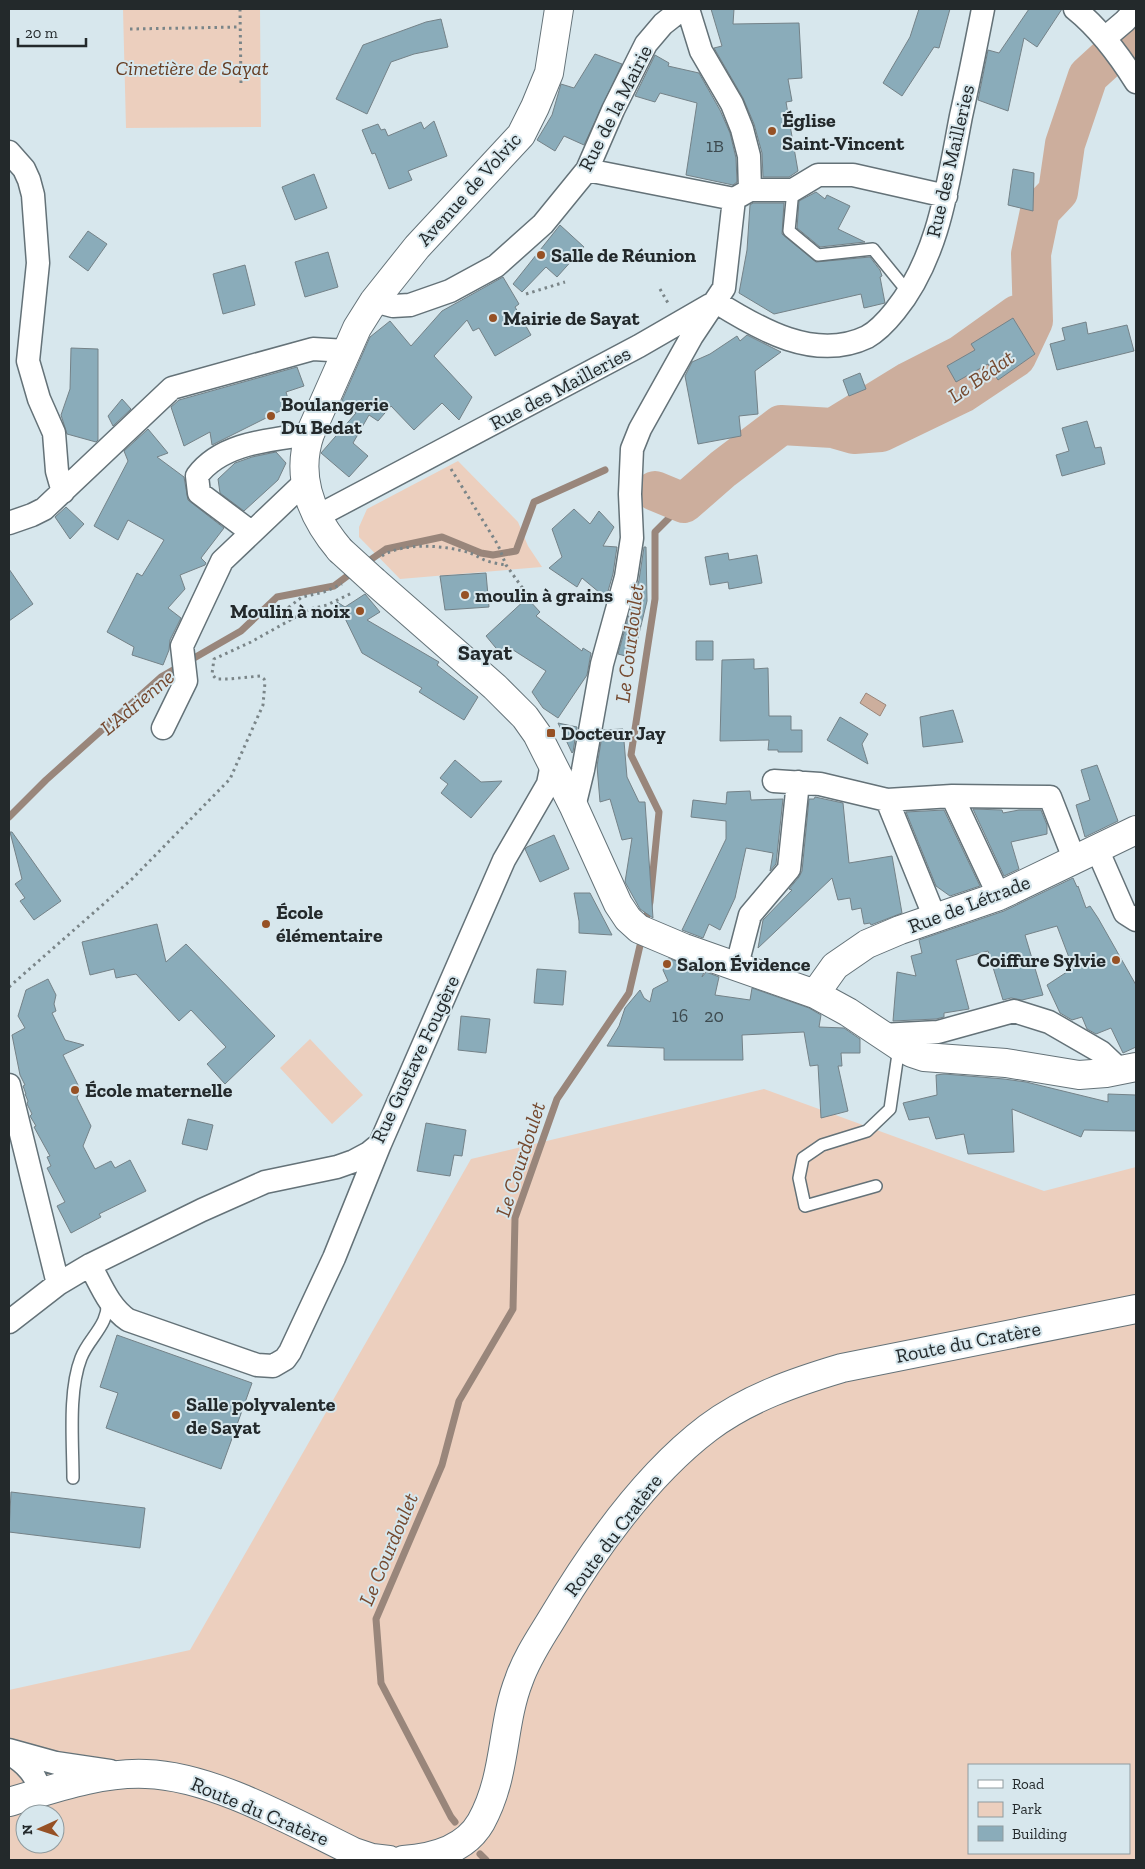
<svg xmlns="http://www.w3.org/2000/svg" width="1145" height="1869" viewBox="0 0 1145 1869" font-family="'Zilla Slab',serif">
<rect width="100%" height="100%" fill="#d7e7ed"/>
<!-- green -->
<path fill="#eccfbe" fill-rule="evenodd" d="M123,9H260L261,127L126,128Z
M458,461L518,522L528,546L542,567L400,579L359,537V527L367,509Z
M310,1039L363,1095L332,1124L280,1068Z
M764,1089L1044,1191L1136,1167V1860H9V1690L190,1650L471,1159ZM969,1765H1129V1853H969ZM25,1814H55V1844H25Z"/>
<!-- water -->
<path fill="#ccae9d" stroke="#99867b" d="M866,693L886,705L880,716L860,703Z"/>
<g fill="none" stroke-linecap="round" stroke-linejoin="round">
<!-- stream -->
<path stroke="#99867b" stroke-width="7" d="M363,565L386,549L442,537L481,553L493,555L516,551L534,502L605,470
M9,817L46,780L161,677L241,631L277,597L334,586L354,571
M645,924L650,902L659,812L631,755L655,599V532L684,503
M455,1822L451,1817L381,1683L376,1619L442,1465L459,1401L513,1309L515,1218L557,1099L629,993L642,937
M480,1854L486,1860"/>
<!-- river -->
<path stroke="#ccae9d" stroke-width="40" d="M833,428L908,382L961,355L1017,315
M655,491L684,503L723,469L781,425L833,428L854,434L881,432L962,393L1016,357L1033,321L1031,254L1040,211L1058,192L1065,144L1088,76L1136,32"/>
</g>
<!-- building -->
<path fill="#8aacba" stroke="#748288" d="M711,9H734L733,24L799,23L802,78L788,79L792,101L786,102L798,171L789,177H763L762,153L754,124L743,98L714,48L722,46Z
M919,9H950L939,48L934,47L902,96L883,83L910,37Z
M1029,9H1062L1037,47L1024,38L1008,111L978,100L988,50L999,53Z
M441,19L448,47L414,54L391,62L367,114L336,99L363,45L426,22Z
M595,54L622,64L584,145L564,136L555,151L537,140L552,115L561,84L574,88Z
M655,55L669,63L668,66L699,73L720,110L730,133L736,158L737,182L733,185L686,175L697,103L660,93L655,102L635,96Z
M434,121L447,156L408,171L412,180L389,189L375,153L372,154L362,130L378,124L381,130L385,129L388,136L421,122L424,129Z
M1013,169L1034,173L1033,211L1008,205Z
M314,174L327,208L295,220L282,187Z
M816,192L825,199L827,195L850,206L838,229L865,242L820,247L797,228L799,201Z
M753,203H784L782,234L816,262L870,257L880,270L882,276L880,277L885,303L864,308L861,294L774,314L739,293L747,250L750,205Z
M560,225L584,247L557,277L546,267L522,292L513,284Z
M88,231L107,244L88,271L69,257Z
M328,252L338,287L305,297L295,262Z
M245,265L255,305L223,314L213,274Z
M503,277L519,304L515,307L531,335L495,356L479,328L473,331L467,320L434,356L472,397L459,420L442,403L414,430L391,406L378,421L369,415L353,443L368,456L349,477L321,453L356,413L340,405L370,337L390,321L411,346L442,311Z
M1013,318L1035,354L998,380L988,364L956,382L947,366L975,350L971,344Z
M1086,322L1088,334L1127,325L1134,351L1057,370L1050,344L1065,340L1062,328Z
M747,335L781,352L755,371L758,414L739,416L741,436L698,444L685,376L692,362L710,354L737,336L740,341Z
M71,348L98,349V440L96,442L67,434L61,415L70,389Z
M297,367L304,386L286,392L290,406L212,445L210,432L184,446L171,407L179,400Z
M860,373L866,389L849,396L843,380Z
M122,399L131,409L113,426L108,416Z
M1087,421L1095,448L1101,447L1105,464L1062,476L1056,455L1069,451L1062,428Z
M148,429L168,453L157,457L184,477L188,500L224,528L201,558L206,563L205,565L180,575L185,589L168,608L181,618L170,640L169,650L163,665L132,655L134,647L107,632L137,573L142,576L164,540L128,520L118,540L94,526L128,461L124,451Z
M276,452L286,463L278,480L244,511L220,493L218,479L235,463L252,457Z
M66,507L84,524L70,539L55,517Z
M574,509L590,524L599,511L614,527L603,546L617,547L613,574L606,598L582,578L577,587L549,568L562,557L552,529Z
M644,547H646L647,601L633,658L618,654L639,580Z
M728,553L729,560L757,555L762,583L729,589L728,582L710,585L705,557Z
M9,569L33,604L9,621Z
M486,573L489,607L445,610L440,576Z
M365,594L380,612L367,620L439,662L437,665L478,697L464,720L419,692L422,688L362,653L337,602L345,607Z
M527,598L540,612L536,616L582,651L583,648L591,653L587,675L558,718L543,708L532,692L546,671L507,646L500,653L486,636Z
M696,641H713V660H696Z
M754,659V669L768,668L769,716H791V730H802V752H778V750H768L769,740L720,741L722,660Z
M953,710L963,742L923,747L920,717Z
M840,717L868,734L862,744L868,764L827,740Z
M558,723L577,727L573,752L572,753Z
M623,729L627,777L639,802H645L653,918L640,909L625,882L632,838L622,840L610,799L600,802L597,766L603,730Z
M455,760L481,782L502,781L471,818L441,793L448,784L440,778Z
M1097,765L1118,821L1085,837L1076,805L1090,800L1081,770Z
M750,791L751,800L783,799L776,864L770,871L773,853L746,848L735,898L720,930L709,924L703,938L682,930L726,839V821L691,817L693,800L726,804L727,792Z
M815,797L843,803L849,863L892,856L902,913L871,925L870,923L864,924L861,908L852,910L850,898L838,900L832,878L758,948L763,920L792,890L789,889L799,877L802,871L809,799H814Z
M973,809L1002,810L1003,813L1019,810H1041L1047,825V834L1011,842L1019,869L1004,876Z
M944,810L980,886L950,896L936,886L906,812Z
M10,832H12L61,901L34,920L20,901L25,898L15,884L22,879Z
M554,835L569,869L540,882L525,849L527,847Z
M1073,878L1077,887L1078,886L1086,908L1090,906L1098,918L1136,985V1047L1123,1053L1111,1028L1096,1034L1087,1029L1082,1017L1072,1020L1060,1013L1047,985L1073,968L1057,926L1025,935L1043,995L1022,1000L1011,998L1003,1000L988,951L956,960L969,1009L944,1013V1017L936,1019L893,1021L897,972L916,976L911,956L922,953L919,940L1004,911Z
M574,893H590L612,935L579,933V921Z
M157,924L166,962L186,944L275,1036L225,1084L207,1064L226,1047L191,1010L179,1021L136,974L116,978L114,969L90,975L82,942Z
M668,958L704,972L702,977L706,972L719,977L715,995L750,1000L752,988L809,1008L821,1015L819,1027L844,1028L860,1039V1053H841L842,1066H838L848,1111L821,1118L818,1065L810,1066L804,1032L742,1035L743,1060H664V1048L607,1046L619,1026L625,1008L640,990L644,998L650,1002L653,989L668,981L663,970Z
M537,969L566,971L563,1005L534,1003Z
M48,979L56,995L54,1004L56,1011L52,1013L65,1040L84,1045L63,1055L80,1089L77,1098L91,1126L83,1146L95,1169L111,1161L115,1168L130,1160L146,1191L99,1214L101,1217L71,1233L57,1206L65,1202L47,1168L51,1166L47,1157L50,1156L34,1127L36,1126L30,1116L32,1114L27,1104L28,1101L25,1094H26L23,1086L25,1085L20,1075L12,1035L25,1028L18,1016L26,990Z
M461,1016L490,1019L486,1053L458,1050Z
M944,1074L1004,1079L1026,1082L1108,1102V1094L1136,1095V1131L1084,1130L1081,1137L1012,1109L1014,1152L968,1154L964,1134L936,1139L929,1117L909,1120L903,1103L937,1095L936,1075Z
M188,1119L213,1125L207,1150L182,1144Z
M426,1123L466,1130L462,1156L454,1155L450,1176L417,1171Z
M117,1335L252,1383L221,1469L106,1428L118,1393L100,1387Z
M11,1492L145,1508L140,1548L9,1532Z"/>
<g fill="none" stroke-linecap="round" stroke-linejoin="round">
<!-- service casing -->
<g stroke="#647278" stroke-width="14">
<path id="service" d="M793,190L789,231L818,255L873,249L908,292
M876,1186L805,1206L799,1178L803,1158L822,1145L867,1131L890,1109L899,1047
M73,1478C73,1443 68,1391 81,1358C89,1337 110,1325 107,1299"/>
</g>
<!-- minor casing -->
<g stroke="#647278" stroke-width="25">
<path id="minor" d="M688,9L701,51L732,104L742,129L749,156L750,190
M1075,9C1100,29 1119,55 1136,82
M1105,38L1125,21L1136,9
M9,152L24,169L29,180L33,195L38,263L28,361L39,399L54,433L57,471L63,492
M587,170L734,199
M374,301L393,306L410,305L450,291L496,266L543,224L587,170L613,110L646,44L663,24L682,9
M716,302C759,329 815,362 867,337C878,331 887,321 895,311C939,257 948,183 961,116C969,80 976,45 983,9
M316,517L639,346L710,305
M9,523L32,515L44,509L172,388L313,349L347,351
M251,532L199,493L197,476C222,442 272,440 310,434
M163,728L186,681L182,646L222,561L305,482
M774,781L820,784L887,800L952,796L1050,797L1075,861
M952,796L999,896
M887,800L935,918
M574,807L583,770L602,664L626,577L632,538L630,494L632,449L640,429L692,336L724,288L734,199L750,190H793L818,175H853L946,196
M1097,849L1125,913L1136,920
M737,965L750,915L789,869L798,782
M881,1035L938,1032L1014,1011L1049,1022L1101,1052L1121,1071
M9,1085L58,1284
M90,1265C101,1285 109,1307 128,1320L257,1365L273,1366L285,1359L290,1352L334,1258L380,1144
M9,1322L58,1284L90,1265L202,1210L265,1182L337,1167L354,1161L369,1153L380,1144L504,860L548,784L552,764
M9,1750L56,1763L110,1771
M10,1754C27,1764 35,1774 41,1792"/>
</g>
<!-- tertiary casing -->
<g stroke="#647278" stroke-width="30">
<path id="tertiary" d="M340,550C312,517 295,477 310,434L357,328L374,301L417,247L521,135L535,107L549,73L559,9
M374,581L495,687L525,717L537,734L574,807L618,904L628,919L639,929L684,948L815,994L848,1012L899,1046L912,1053L924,1057L1006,1063L1079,1075L1106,1073L1136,1067
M815,994L835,966L867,944L900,930L999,896L1136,830"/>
</g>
<!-- secondary casing -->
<g stroke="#647278" stroke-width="30">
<path id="secondary" d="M9,1802C53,1789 100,1772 146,1774C213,1776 294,1823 354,1852L372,1858L389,1860
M403,1860C433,1858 465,1850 481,1822C507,1775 501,1726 519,1680C527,1657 541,1637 553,1617C593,1550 646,1475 708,1428C748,1398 795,1382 842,1368L1136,1309"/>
</g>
<!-- path -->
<path stroke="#7a8588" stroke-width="3" stroke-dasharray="2.5 4" stroke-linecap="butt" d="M240,9L241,85
M130,29L240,27
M660,289L668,303
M526,294L565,282
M451,469L498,545L506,565L524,590
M382,556C404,542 445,545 470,553C476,555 481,559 487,561C493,563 500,564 506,565
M293,620L289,607L302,597L324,592L342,584
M9,987L132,879L230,779L263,705L265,682L264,679L260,676L229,679H216L212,674L214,659L251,642L310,609L327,605L352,593"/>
<!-- service -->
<use href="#service" stroke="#fff" stroke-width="11"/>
<!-- minor -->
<use href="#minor" stroke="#fff" stroke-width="22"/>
<!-- tertiary -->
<use href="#tertiary" stroke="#fff" stroke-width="28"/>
<!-- secondary -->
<use href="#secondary" stroke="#fff" stroke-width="28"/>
<!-- tertiary-bridge casing -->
<g stroke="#647278" stroke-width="30" stroke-linecap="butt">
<path id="tertiary-bridge" d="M340,550L374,581"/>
</g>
<!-- tertiary-bridge -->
<use href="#tertiary-bridge" stroke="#fff" stroke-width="28"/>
</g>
<!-- markers -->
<g fill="#965125" stroke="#d7e7ed" stroke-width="2">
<circle cx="772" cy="131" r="5"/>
<circle cx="541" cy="255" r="5"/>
<circle cx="493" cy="318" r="5"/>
<circle cx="271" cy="416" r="5"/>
<circle cx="465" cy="595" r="5"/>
<circle cx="360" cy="611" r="5"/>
<rect x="546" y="728" width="10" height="10" rx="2.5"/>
<circle cx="266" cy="924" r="5"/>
<circle cx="1116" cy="960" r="5"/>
<circle cx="667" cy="964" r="5"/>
<circle cx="75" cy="1090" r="5"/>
<circle cx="176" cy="1415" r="5"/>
</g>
<g text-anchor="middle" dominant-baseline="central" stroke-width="4" stroke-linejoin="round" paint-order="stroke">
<!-- number labels -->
<g font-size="18" fill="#3d4a4f">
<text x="715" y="146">1B</text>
<text x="680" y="1016">16</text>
<text x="714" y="1016">20</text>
</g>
<!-- park labels -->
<g font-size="20" font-style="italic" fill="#663c21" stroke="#d7e7ed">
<text x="192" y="68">Cimetière de Sayat</text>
</g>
<!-- street labels -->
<g font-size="20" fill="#23292b" stroke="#d7e7ed">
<text transform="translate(615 108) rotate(-63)">Rue de la Mairie</text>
<text transform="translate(950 161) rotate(-77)">Rue des Mailleries</text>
<text transform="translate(469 189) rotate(-48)">Avenue de Volvic</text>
<text transform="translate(560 388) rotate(-28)">Rue des Mailleries</text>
<text transform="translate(969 904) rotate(-21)">Rue de Létrade</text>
<text transform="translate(415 1059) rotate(-65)">Rue Gustave Fougère</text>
<text transform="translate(968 1342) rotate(-11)">Route du Cratère</text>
<text transform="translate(613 1535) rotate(-53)">Route du Cratère</text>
<text transform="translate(260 1811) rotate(23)">Route du Cratère</text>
</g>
<!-- poi labels -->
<g font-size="20" font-weight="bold" fill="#23292b" stroke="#d7e7ed" text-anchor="start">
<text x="782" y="120">Église<tspan x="782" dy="23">Saint-Vincent</tspan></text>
<text x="551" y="255">Salle de Réunion</text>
<text x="503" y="318">Mairie de Sayat</text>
<text x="281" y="404">Boulangerie<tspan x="281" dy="23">Du Bedat</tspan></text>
<text x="475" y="595">moulin à grains</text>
<text x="350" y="611" text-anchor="end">Moulin à noix</text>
<text x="561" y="733">Docteur Jay</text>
<text x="276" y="912">École<tspan x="276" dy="23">élémentaire</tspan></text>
<text x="1106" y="960" text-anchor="end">Coiffure Sylvie</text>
<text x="677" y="964">Salon Évidence</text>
<text x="85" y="1090">École maternelle</text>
<text x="186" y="1404">Salle polyvalente<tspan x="186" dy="23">de Sayat</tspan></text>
</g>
<!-- water labels -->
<g font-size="21" font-style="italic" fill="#75492f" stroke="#d7e7ed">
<text transform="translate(981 376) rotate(-35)">Le Bédat</text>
<text transform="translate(629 643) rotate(-83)">Le Courdoulet</text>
<text transform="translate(137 702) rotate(-40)">L'Adrienne</text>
<text transform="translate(520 1159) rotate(-72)">Le Courdoulet</text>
<text transform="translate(388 1549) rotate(-67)">Le Courdoulet</text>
</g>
<!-- quarter labels -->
<g font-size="22" font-weight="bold" fill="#23292b" stroke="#d7e7ed">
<text x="485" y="652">Sayat</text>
</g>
</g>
<!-- border -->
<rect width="1145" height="1869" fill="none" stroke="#23292b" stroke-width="20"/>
<!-- legend -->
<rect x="968" y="1764" width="162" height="90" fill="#d7e7ed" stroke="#8f9b9f"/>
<rect x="978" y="1780" width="25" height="8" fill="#ffffff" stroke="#8f9b9f"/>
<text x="1012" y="1789" font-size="15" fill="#23292b">Road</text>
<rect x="978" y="1802" width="25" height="15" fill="#eccfbe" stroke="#8f9b9f"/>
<text x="1012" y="1814" font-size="15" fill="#23292b">Park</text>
<rect x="978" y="1826" width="25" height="15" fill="#8aacba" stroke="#8f9b9f"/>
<text x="1012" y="1839" font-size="15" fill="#23292b">Building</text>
<!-- north arrow -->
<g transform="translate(40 1829) rotate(267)"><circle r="24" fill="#d7e7ed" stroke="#8f9b9f"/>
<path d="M0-4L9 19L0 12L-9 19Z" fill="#965125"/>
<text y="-8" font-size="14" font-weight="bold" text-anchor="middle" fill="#23292b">N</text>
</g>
<!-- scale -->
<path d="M18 38v8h68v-8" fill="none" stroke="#23292b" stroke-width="2.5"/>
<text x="25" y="38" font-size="15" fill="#23292b" stroke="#d7e7ed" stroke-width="4" paint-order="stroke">20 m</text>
</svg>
